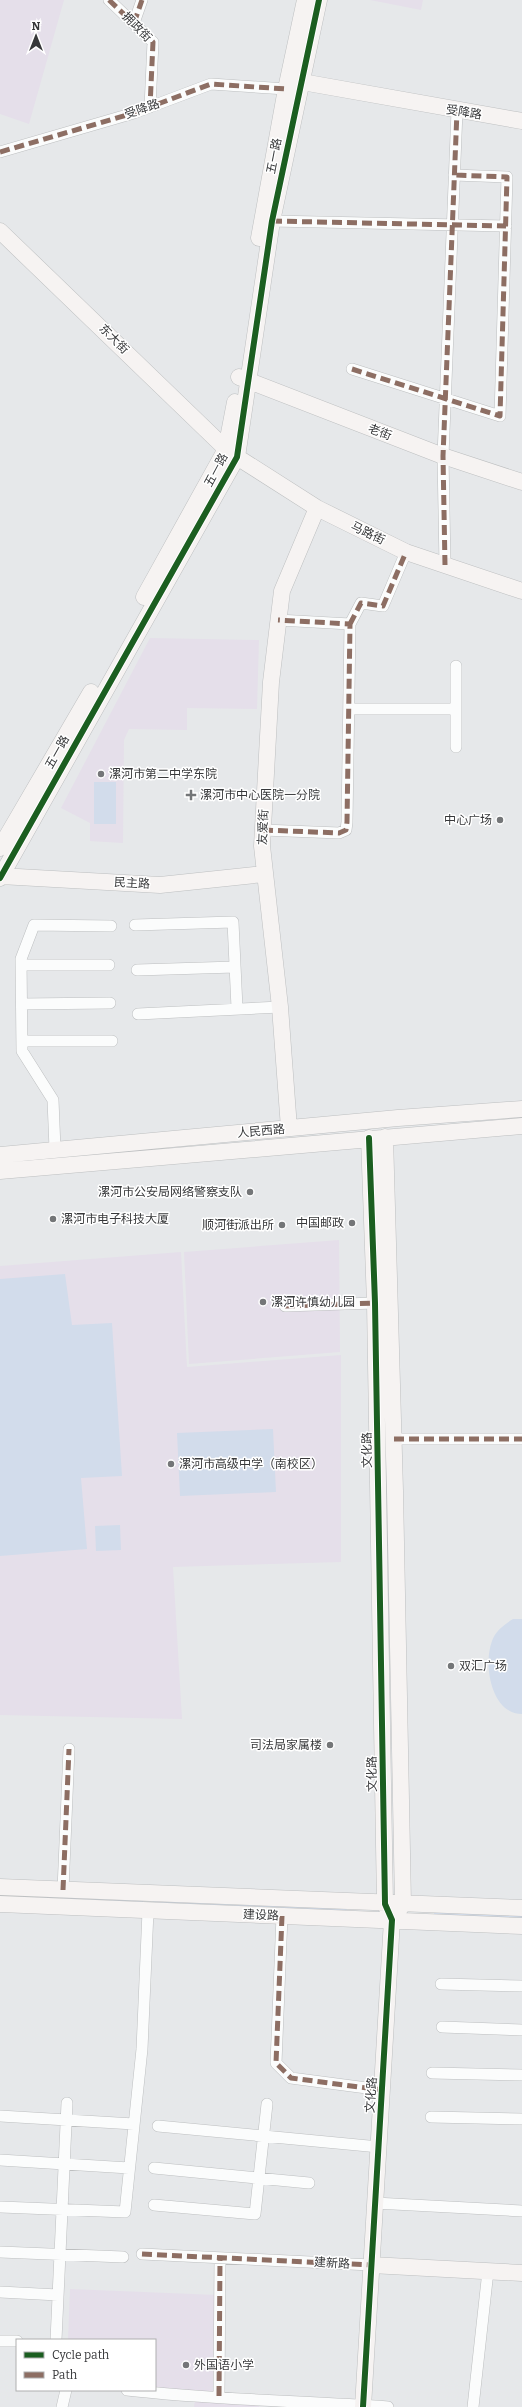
<svg xmlns="http://www.w3.org/2000/svg" width="522" height="2407" viewBox="0 0 522 2407" font-family="Bitter,'Noto Sans SC',serif">
<rect width="100%" height="100%" fill="#e6e8ea"/>
<!-- education -->
<path fill="#e5dfea" d="M0,0H64L29,124L0,114Z
M370,0H423L421,10Z
M150,638L259,640L257,709L187,708V730L129,729L124,740L123,843L90,841V823L61,808Z
M339,1240L340,1352L189,1364L184,1252Z
M181,1252L187,1367L341,1355V1562L173,1567L182,1719L0,1715V1266Z
M70,2289L217,2295L216,2392L155,2389V2340H68Z
M195,2400L260,2402L259,2407H194Z"/>
<!-- green -->
<path fill="#d2dceb" d="M94,782H116V824H94Z
M65,1274L72,1325L112,1323L122,1476L81,1478L87,1549L0,1556V1279Z
M273,1429L276,1492L180,1496L177,1433Z
M120,1525L121,1550L96,1551L95,1526Z
M513,1619H522V1714C491,1714 483,1664 492,1641C495,1631 505,1624 513,1619Z
M0,1893L143,1899V1906L0,1900Z
M153,1899L347,1907L346,1914L153,1907Z
M434,1911L522,1914V1920L434,1916Z"/>
<g fill="none" stroke-linecap="round" stroke-linejoin="round">
<!-- street casing -->
<g stroke="#bdbfc0" stroke-width="12">
<path id="street" d="M109,0L153,42L150,107
M134,23L142,0
M0,152L134,113L211,84L286,89
M272,221L506,226
M352,369L500,416L507,177L454,175
M445,565L443,456L457,111
M350,624L361,603L383,606L406,552
M349,709H456
M456,747V666
M263,830L339,833L346,830L347,822L350,624L278,620
M135,925L233,922L237,1008
M21,965H109
M137,970L235,967
M22,1004L110,1003
M138,1014L280,1007
M22,1041H112
M55,1149L53,1100L22,1051L21,959L34,925L111,926
M285,1306L375,1303
M394,1439H522
M63,1890L69,1749
M282,1916L276,2063L291,2078L382,2090
M441,1984L522,1986
M442,2027L522,2030
M432,2073L522,2075
M0,2116L134,2124
M431,2117L522,2119
M158,2126L379,2147
M0,2160L129,2168
M154,2168L309,2183
M375,2203L522,2211
M154,2205L255,2214L267,2104
M1,2207L125,2212L142,2049L148,1911
M0,2252L123,2257
M142,2254L371,2265
M0,2292L58,2295
M56,2340L67,2103
M0,2341H17
M127,2390C213,2400 301,2401 388,2407
M219,2396L220,2258
M62,2407L66,2390
M473,2407L488,2271"/>
</g>
<!-- secondary casing -->
<g stroke="#bdbfc0" stroke-width="17">
<path id="secondary" d="M291,80L522,121
M0,231L226,449L237,457L317,508L406,552L522,591
M259,238L286,89L305,0
M239,377L443,456L522,482
M144,597L226,449L235,402
M0,848L91,692
M0,876L160,885L264,874
M0,878L237,457L272,221L319,0
M289,1128L280,1007L262,846L271,682L282,591L317,508
M385,1137L395,1491L403,1904L392,1920
M0,1155L398,1118L522,1109
M0,1171L522,1126
M0,1887L522,1908
M0,1904L522,1926
M371,2265L522,2273
M363,2407L392,1920L385,1904L375,1303L369,1138"/>
</g>
<!-- street -->
<use href="#street" stroke="#fbfcfc" stroke-width="11"/>
<!-- secondary -->
<use href="#secondary" stroke="#f6f3f2" stroke-width="16"/>
<!-- quiet -->
<path stroke="#8d6e63" stroke-width="5" stroke-dasharray="10 5" stroke-linecap="butt" d="M109,0L153,42L150,107
M134,23L142,0
M0,152L134,113L211,84L286,89
M272,221L506,226
M352,369L500,416L507,177L454,175
M445,565L443,456L457,111
M350,624L361,603L383,606L406,552
M263,830L339,833L346,830L347,822L350,624L278,620
M285,1306L375,1303
M394,1439H522
M63,1890L69,1749
M282,1916L276,2063L291,2078L382,2090
M142,2254L371,2265
M219,2396L220,2258"/>
<!-- cycleway casing -->
<g stroke="#fff" stroke-width="8">
<path id="cycleway" d="M0,878L237,457L272,221L319,0
M363,2407L392,1920L385,1904L375,1303L369,1138"/>
</g>
<!-- cycleway -->
<use href="#cycleway" stroke="#1b5e20" stroke-width="6"/>
</g>
<!-- markers -->
<g fill="#747678" stroke="#fff" stroke-width="1.5">
<circle cx="101" cy="774" r="4"/>
<path d="M189 789h4v4h4v4h-4v4h-4v-4h-4v-4h4z"/>
<circle cx="500" cy="820" r="4"/>
<circle cx="250" cy="1192" r="4"/>
<circle cx="53" cy="1219" r="4"/>
<circle cx="352" cy="1223" r="4"/>
<circle cx="282" cy="1225" r="4"/>
<circle cx="263" cy="1302" r="4"/>
<circle cx="171" cy="1464" r="4"/>
<circle cx="451" cy="1666" r="4"/>
<circle cx="330" cy="1745" r="4"/>
<circle cx="186" cy="2365" r="4"/>
</g>
<g text-anchor="middle" dominant-baseline="central" stroke-width="3" stroke-linejoin="round" paint-order="stroke">
<!-- street labels -->
<g font-size="12" fill="#37383a" stroke="#fff">
<text transform="translate(137 27) rotate(45)">拥政街</text>
<text transform="translate(142 109) rotate(-19)">受降路</text>
<text transform="translate(464 112) rotate(9)">受降路</text>
<text transform="translate(274 156) rotate(-79)">五一路</text>
<text transform="translate(114 339) rotate(45)">东大街</text>
<text transform="translate(380 432) rotate(21)">老街</text>
<text transform="translate(216 470) rotate(-62)">五一路</text>
<text transform="translate(368 533) rotate(26)">马路街</text>
<text transform="translate(57 752) rotate(-61)">五一路</text>
<text transform="translate(263 827) rotate(-88)">友爱街</text>
<text transform="translate(132 883) rotate(3)">民主路</text>
<text transform="translate(261 1131) rotate(-5)">人民西路</text>
<text transform="translate(367 1450) rotate(-91)">文化路</text>
<text transform="translate(372 1774) rotate(-91)">文化路</text>
<text transform="translate(261 1915) rotate(2)">建设路</text>
<text transform="translate(371 2095) rotate(-86)">文化路</text>
<text transform="translate(332 2263) rotate(3)">建新路</text>
</g>
<!-- poi labels -->
<g font-size="12" fill="#37383a" stroke="#fff" text-anchor="start">
<text x="109" y="774">漯河市第二中学东院</text>
<text x="200" y="795">漯河市中心医院一分院</text>
<text x="492" y="820" text-anchor="end">中心广场</text>
<text x="242" y="1192" text-anchor="end">漯河市公安局网络警察支队</text>
<text x="61" y="1219">漯河市电子科技大厦</text>
<text x="344" y="1223" text-anchor="end">中国邮政</text>
<text x="274" y="1225" text-anchor="end">顺河街派出所</text>
<text x="271" y="1302">漯河许慎幼儿园</text>
<text x="179" y="1464">漯河市高级中学（南校区）</text>
<text x="459" y="1666">双汇广场</text>
<text x="322" y="1745" text-anchor="end">司法局家属楼</text>
<text x="194" y="2365">外国语小学</text>
</g>
</g>
<!-- legend -->
<rect x="16" y="2339" width="140" height="52" fill="#ffffff" stroke="#afafb0"/>
<rect x="24" y="2352" width="20" height="6" fill="#1b5e20" stroke="#afafb0"/>
<text x="52" y="2359" font-size="12" fill="#37383a">Cycle path</text>
<rect x="24" y="2372" width="20" height="6" fill="#8d6e63" stroke="#afafb0"/>
<text x="52" y="2379" font-size="12" fill="#37383a">Path</text>
<!-- north arrow -->
<g transform="translate(36 36)" stroke="#ffffff" stroke-width="3" paint-order="stroke">
<path d="M0-3L7 15L0 10L-7 15Z" fill="#37383a"/>
<text y="-6" font-size="11" font-weight="bold" text-anchor="middle" fill="#37383a">N</text>
</g>
</svg>
